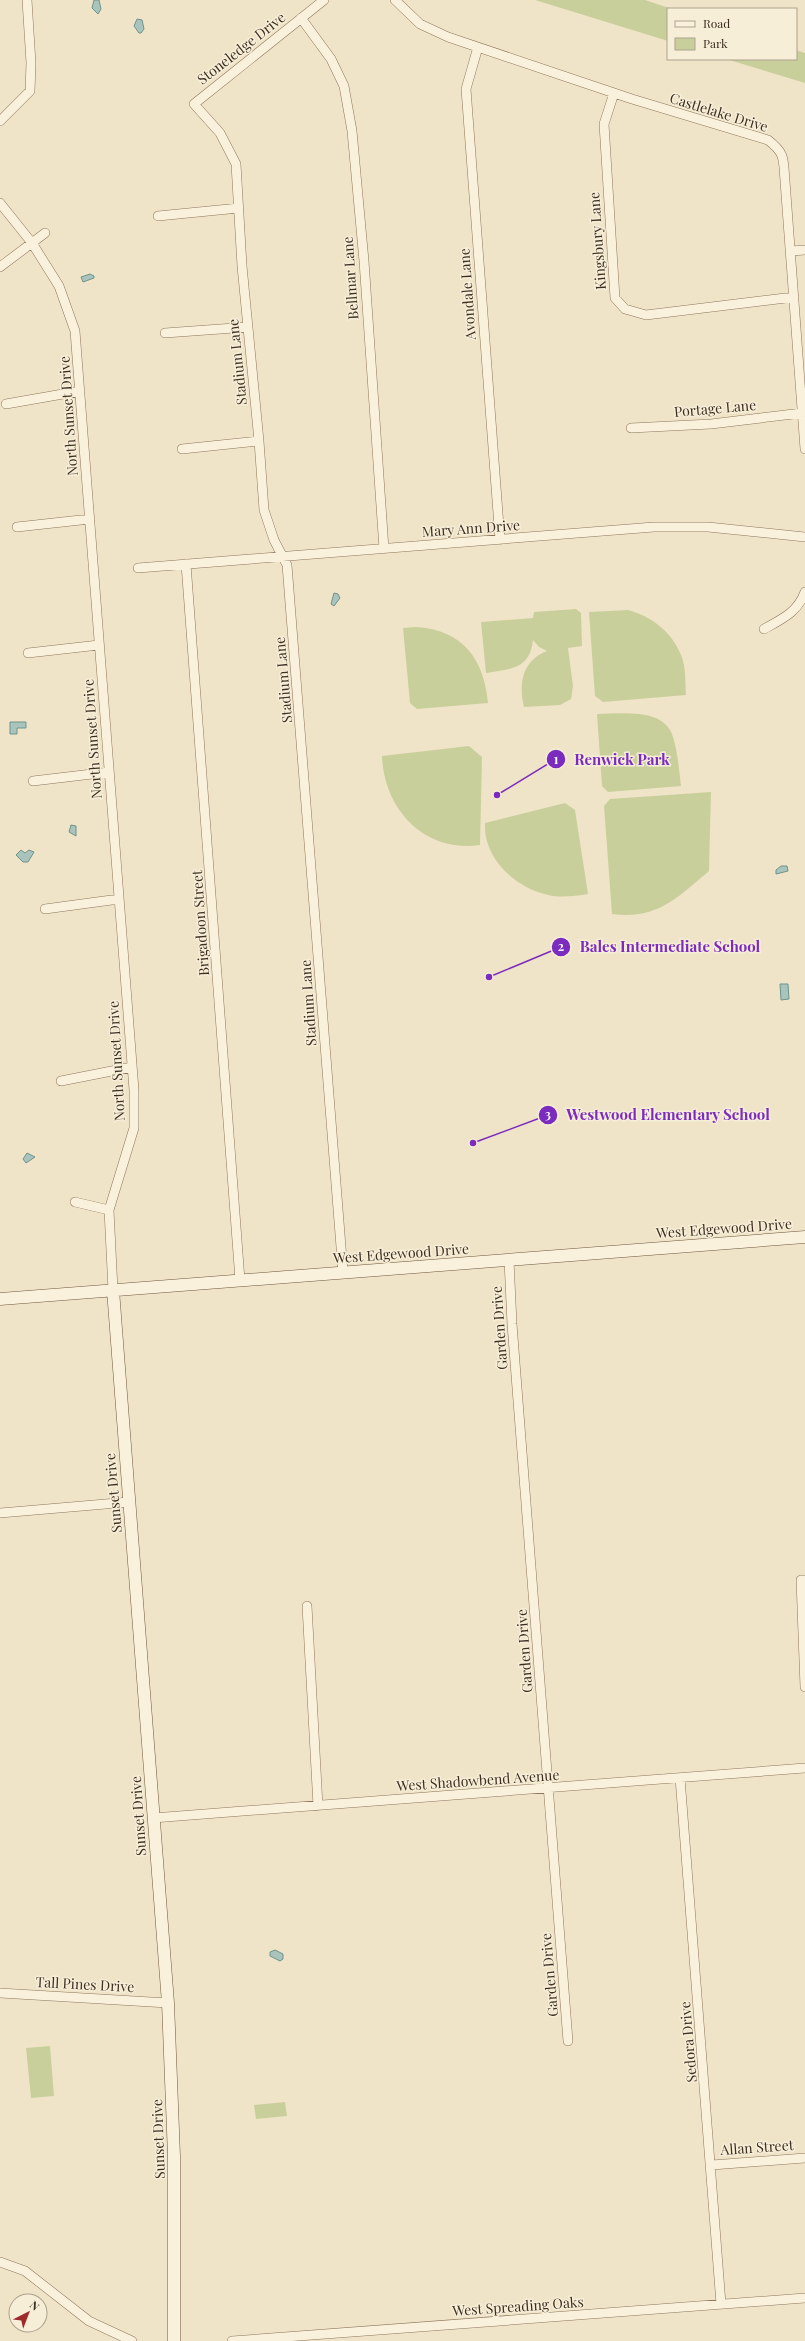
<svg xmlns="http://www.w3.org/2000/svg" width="805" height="2341" viewBox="0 0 805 2341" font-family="'Playfair Display',serif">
<rect width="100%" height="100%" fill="#f0e4c8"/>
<!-- green -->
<path fill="#c9cf9b" d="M535,0H645L672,9H668V41Z
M796,50L805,53V83L726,59H796Z
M576,609L581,613L582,646L568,648L573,686L571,699L560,705L524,707C518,683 523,660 547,651L539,647L533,640C530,669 511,669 486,673L481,622L533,618L534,612Z
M628,610C651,616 672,632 681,655C686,666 685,682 686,695L603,702L595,696L589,612Z
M416,627C463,630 484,659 488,703L417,709L410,703L403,628Z
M597,714C620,714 665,707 673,737C678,753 679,770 681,786L608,792L602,786Z
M469,746L482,757L480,845C424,853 384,809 382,756Z
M711,792L709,871C677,898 657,920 612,914L604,806L610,799Z
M565,803L575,810L588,894C575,896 561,898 548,895C515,888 483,858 485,823Z
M50,2046L54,2096L31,2098L26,2048Z
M285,2102L287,2116L256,2119L254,2105Z"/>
<!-- water -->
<path fill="#a9c4bc" stroke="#6f938a" d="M94,0H99L101,9L98,14L92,8Z
M137,19L142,20L144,29L141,33H139L134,26Z
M90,274L94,276V278L83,282L81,277Z
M334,593L338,594L340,598L334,606L331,604Z
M10,722H26V728H17V734H10Z
M71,825L76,826V836L69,832Z
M21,850L25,853L29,850L34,852L28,862H23L16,855Z
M781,866H787L788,871L776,874V870Z
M780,984H788L789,999L781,1000Z
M27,1153L35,1157L26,1163L23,1159Z
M275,1950L283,1954V1959L280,1961L270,1956V1952Z"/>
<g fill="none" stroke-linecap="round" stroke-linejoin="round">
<!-- street casing -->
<g stroke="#8d765c" stroke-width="10">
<path id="street" d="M324,0L194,104L220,133L236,164L242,266L259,441L264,510L274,540L287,565L343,1272
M395,0L420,24L448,37L632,99L768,140C786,154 783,159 785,181L805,449
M301,18L331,59L344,86L352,131L364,261L384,549
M478,47L466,89L500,540
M614,93L604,124L615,298L625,309L646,315L794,297
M0,121L30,91L31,63L27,0
M0,203L32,243L59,286L75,331L134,1090V1128L109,1210L113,1290
M158,216L239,208
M791,251L805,250
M0,267L45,233
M165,333L248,327
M6,404L80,391
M631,428L711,424L802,413
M182,449L259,441
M17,527L90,519
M186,564L240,1280
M138,568L654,527H708L805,537
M764,629C782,619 798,612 805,592
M28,653L99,645
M33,781L109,772
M45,909L119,899
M61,1081L132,1067
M75,1202L109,1210
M509,1260L512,1324L568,2041
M0,1513L129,1502
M307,1606L318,1806
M805,1687L801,1580H805
M680,1778L721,2304
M153,1818L805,1768
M0,1993L168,2003
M712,2165L805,2158
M0,2262L25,2271L89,2321L132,2341
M232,2341L805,2298"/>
</g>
<!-- secondary casing -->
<g stroke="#6f573f" stroke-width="13">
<path id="secondary" d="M113,1290L168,2003L174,2156V2341
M0,1299L805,1237"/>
</g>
<!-- street -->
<use href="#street" stroke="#faf1dc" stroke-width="9"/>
<!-- secondary -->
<use href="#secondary" stroke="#faf1dc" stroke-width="12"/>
</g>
<g text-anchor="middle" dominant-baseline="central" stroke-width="3" stroke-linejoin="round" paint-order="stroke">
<!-- street labels -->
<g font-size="14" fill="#3d2e20" stroke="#f7eed8">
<text transform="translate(241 48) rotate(-38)">Stoneledge Drive</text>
<text transform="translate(719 112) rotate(17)">Castlelake Drive</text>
<text transform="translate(597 241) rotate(-94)">Kingsbury Lane</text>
<text transform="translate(350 278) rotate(-94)">Bellmar Lane</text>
<text transform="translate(467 294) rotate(-94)">Avondale Lane</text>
<text transform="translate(237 362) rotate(-96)">Stadium Lane</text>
<text transform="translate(715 408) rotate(-5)">Portage Lane</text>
<text transform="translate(68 416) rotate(-94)">North Sunset Drive</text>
<text transform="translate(471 528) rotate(-4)">Mary Ann Drive</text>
<text transform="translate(283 680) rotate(-95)">Stadium Lane</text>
<text transform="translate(92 739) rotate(-94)">North Sunset Drive</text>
<text transform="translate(200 923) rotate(-94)">Brigadoon Street</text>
<text transform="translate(308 1003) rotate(-94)">Stadium Lane</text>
<text transform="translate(116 1061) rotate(-93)">North Sunset Drive</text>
<text transform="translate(724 1228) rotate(-4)">West Edgewood Drive</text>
<text transform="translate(401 1253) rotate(-4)">West Edgewood Drive</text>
<text transform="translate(499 1328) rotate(-94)">Garden Drive</text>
<text transform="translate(113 1493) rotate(-95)">Sunset Drive</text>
<text transform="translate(524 1651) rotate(-94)">Garden Drive</text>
<text transform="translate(478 1780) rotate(-4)">West Shadowbend Avenue</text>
<text transform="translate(138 1816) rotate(-94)">Sunset Drive</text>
<text transform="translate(549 1975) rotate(-95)">Garden Drive</text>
<text transform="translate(85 1984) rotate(3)">Tall Pines Drive</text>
<text transform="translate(688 2042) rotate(-95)">Sedora Drive</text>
<text transform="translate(158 2139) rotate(-92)">Sunset Drive</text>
<text transform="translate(757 2147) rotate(-4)">Allan Street</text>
<text transform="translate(518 2306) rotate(-4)">West Spreading Oaks</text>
</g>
</g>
<!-- callouts -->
<path fill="none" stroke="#7b2cbf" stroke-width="1.5" d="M497 795L556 759M489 977L561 947M473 1143L548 1115"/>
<g fill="#7b2cbf" stroke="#f7eed8" stroke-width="1.5">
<circle cx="497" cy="795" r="4"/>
<circle cx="489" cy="977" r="4"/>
<circle cx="473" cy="1143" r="4"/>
<circle cx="556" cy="759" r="10"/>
<circle cx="561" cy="947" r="10"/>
<circle cx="548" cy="1115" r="10"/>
</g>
<g font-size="12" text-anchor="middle" font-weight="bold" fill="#fff">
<text x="556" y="764">1</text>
<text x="561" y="951">2</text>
<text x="548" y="1119">3</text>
</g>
<g font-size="15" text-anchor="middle" font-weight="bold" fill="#7b2cbf" stroke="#f7eed8" stroke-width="3" stroke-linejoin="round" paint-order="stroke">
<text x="622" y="765">Renwick Park</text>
<text x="670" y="952">Bales Intermediate School</text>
<text x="668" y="1120">Westwood Elementary School</text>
</g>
<!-- legend -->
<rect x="667" y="8" width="130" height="52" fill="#f7eed8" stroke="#ada18e"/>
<rect x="675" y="21" width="20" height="6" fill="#faf1dc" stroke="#ada18e"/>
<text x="703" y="28" font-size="12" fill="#3d2e20">Road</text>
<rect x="675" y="38" width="20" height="12" fill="#c9cf9b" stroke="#ada18e"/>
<text x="703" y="48" font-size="12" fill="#3d2e20">Park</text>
<!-- north arrow -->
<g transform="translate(28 2313) rotate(42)"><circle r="19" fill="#f7eed8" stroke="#ada18e"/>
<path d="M0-3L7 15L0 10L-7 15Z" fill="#9e2a2b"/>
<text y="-6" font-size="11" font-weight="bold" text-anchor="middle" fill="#3d2e20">N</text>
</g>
</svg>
